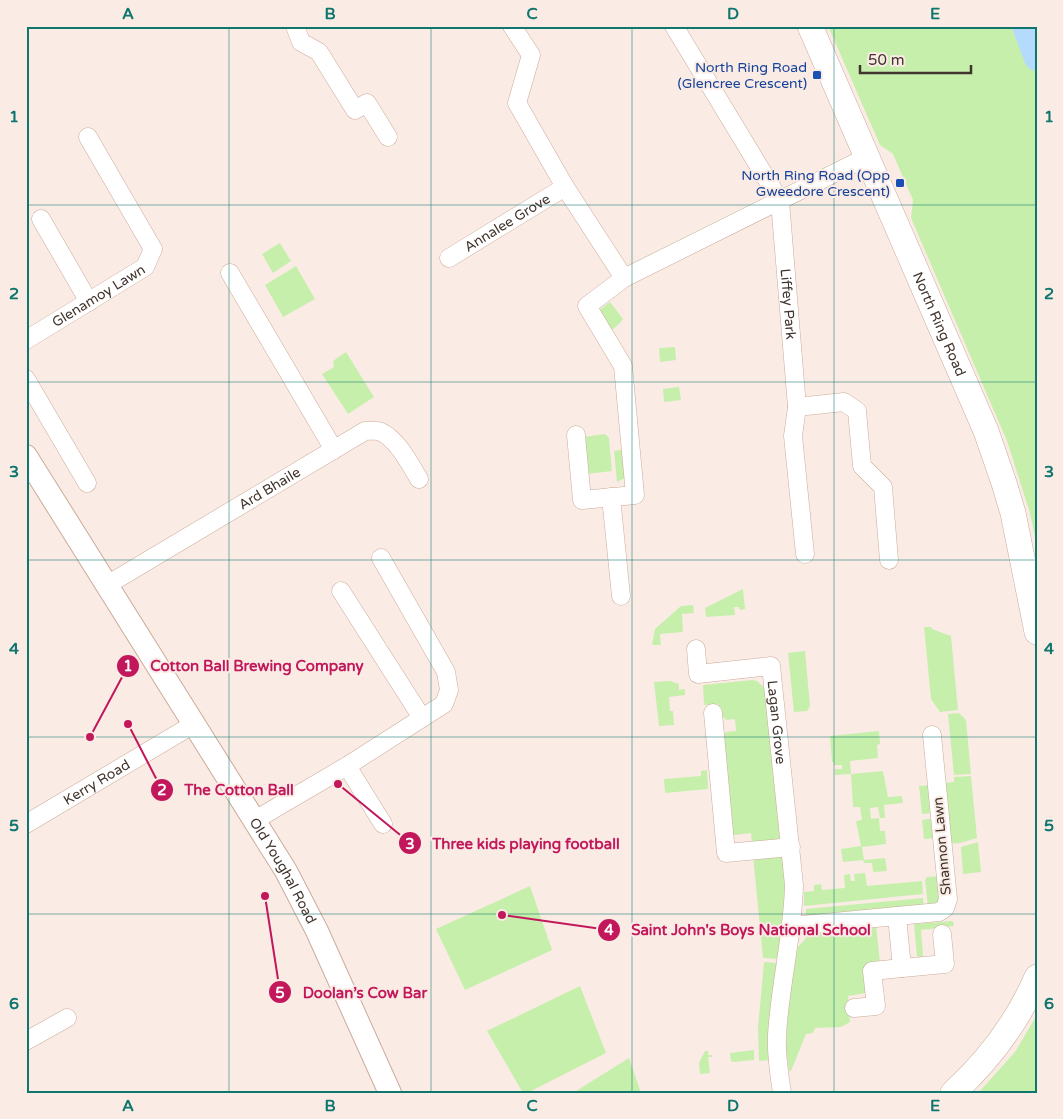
<svg xmlns="http://www.w3.org/2000/svg" width="1063" height="1119" viewBox="0 0 1063 1119" font-family="'Varela Round',sans-serif">
<rect width="100%" height="100%" fill="#faece5"/>
<!-- green -->
<path fill="#c6efac" d="M828,26H1037V547L1030,513L1007,441L911,218L913,200L893,154L880,145Z
M280,243L291,261L273,273L262,254Z
M296,266L315,299L283,317L265,285Z
M610,302L623,319L619,324L610,332L599,310Z
M675,347L676,360L660,362L659,348Z
M346,352L374,397L348,414L322,374L334,367L333,361Z
M679,387L681,400L664,402L663,389Z
M605,434L609,438L612,471L587,474L584,437Z
M626,449L625,478L617,482L614,451Z
M743,589L745,609L740,610L739,607H734L735,615L706,617L705,608Z
M693,605L694,613L682,614L683,632L660,634L661,645H652L655,629L681,606Z
M924,627H931L932,629L951,636L958,710L940,712L931,699Z
M805,651L810,706L807,711L794,712L788,653Z
M752,680L757,681L765,688L781,836L775,842L752,844L751,833L735,835L731,833L722,737L726,732L736,731L735,719L727,720L721,716L718,704L704,705L703,685Z
M670,681L679,684V690L685,689V695L669,697L670,711H673L674,725L659,726L654,682Z
M959,713L966,720L971,774L954,775L948,714Z
M879,731L880,744L877,745L878,758L850,761L851,774L883,771L888,797L902,796L903,803L884,805L885,818H880L878,807L870,808L871,819L879,818L880,831H885L886,844L862,847L864,860L885,858L887,871L873,872L872,863H864L863,860L843,862L841,849L861,846L856,821L862,820L860,807H853L851,774L835,775V769H842V765H834V762H832L830,736Z
M707,770L708,789L665,793L664,779L701,776V771Z
M971,776L977,838L960,843L949,844L942,783L954,782V777Z
M931,785L934,813L922,814L919,786Z
M935,818L936,838L924,839L922,820Z
M978,842L981,872L963,874L961,847Z
M776,854L783,857L788,883L779,959L763,958L753,856Z
M865,873L867,886L922,881L923,894L804,906V892L814,891V885L821,884L822,890L845,888L844,875L850,874L851,881H855L854,874Z
M940,876L942,893L938,904L928,907L925,880L927,877Z
M530,886L552,950L465,990L436,929Z
M923,898L924,907L806,918V909Z
M953,921L954,926L921,930L923,955L921,958L917,956L914,924Z
M876,925L880,963L866,964L868,990L866,993L848,996L850,1022L841,1027L815,1028L813,1033L806,1034L791,1071H789L786,1049L788,1010L795,956L798,947L807,937V931Z
M764,962L778,963L772,1060L759,1061L758,1028Z
M580,986L606,1053L527,1093H523L487,1031Z
M1037,1015V1093H978L1015,1052Z
M754,1050V1060L734,1062L731,1061L730,1053Z
M705,1051H708V1055H712V1057H708L710,1073L700,1074L699,1063Z
M629,1058L641,1093H573Z"/>
<g fill="none" stroke-linecap="round" stroke-linejoin="round">
<!-- river -->
<path stroke="#b4dafc" stroke-width="26" d="M1025,26L1037,58"/>
<!-- minor casing -->
<g stroke="#ccab99" stroke-width="19">
<g id="minor">
<path d="M295,26L301,42L319,52L355,110L367,103L388,137"/>
<path d="M512,26L531,55L517,103L565,187"/>
<path id="s1" d="M674,26L780,201L797,407L844,402L857,411L862,466L883,487L889,560"/>
<path d="M41,219L89,302"/>
<path id="s2" d="M449,258L565,187L624,278"/>
<path d="M230,273L334,450"/>
<path id="s3" d="M26,340L145,267L153,249L88,137"/>
<path d="M26,379L87,483"/>
<path d="M797,407L793,436L805,554"/>
<path d="M576,435L582,500L635,495L623,366L587,306L624,278L867,157"/>
<path d="M611,497L621,596"/>
<path id="s4" d="M107,585L365,431C370,431 377,430 381,432C397,439 410,464 419,479"/>
<path d="M341,591L422,718"/>
<path id="s5" d="M696,649L698,674L771,666L794,885C793,935 780,984 777,1035C776,1054 779,1074 782,1093"/>
<path d="M713,713L726,853L791,847"/>
<path d="M347,766L383,824"/>
<path d="M255,820L347,766L444,704L449,690L446,672L381,558"/>
<path id="s6" d="M26,824L194,724"/>
<path d="M897,916L902,968L945,964L942,934"/>
<path d="M792,926L939,912L945,908L948,899L932,735"/>
<path d="M854,1008L876,1006L872,971L902,968"/>
<path d="M26,1041L67,1018"/>
</g>
</g>
<!-- tertiary casing -->
<g stroke="#ccab99" stroke-width="24">
<g id="tertiary">
<path id="s7" d="M26,456L286,871L317,931L390,1093"/>
</g>
</g>
<!-- secondary casing -->
<g stroke="#ccab99" stroke-width="26">
<g id="secondary">
<path id="s8" d="M810,26L986,431L1004,483L1013,513L1037,632"/>
<path d="M953,1093C989,1060 1018,1021 1037,977"/>
</g>
</g>
<!-- minor -->
<use href="#minor" stroke="#fff" stroke-width="18"/>
<!-- tertiary -->
<use href="#tertiary" stroke="#fff" stroke-width="22"/>
<!-- secondary -->
<use href="#secondary" stroke="#fff" stroke-width="25"/>
</g>
<!-- grid -->
<path fill="none" stroke="#0f766e" stroke-width="1" stroke-opacity="0.55" d="M229,26V1093M431,26V1093M632,26V1093M834,26V1093M26,205H1037M26,382H1037M26,560H1037M26,737H1037M26,914H1037"/>
<!-- markers -->
<g fill="#1a4fb4" stroke="#faece5" stroke-width="2">
<rect x="812" y="70" width="10" height="10" rx="2.5"/>
<rect x="895" y="178" width="10" height="10" rx="2.5"/>
</g>
<g text-anchor="middle" dominant-baseline="central" stroke-width="4" stroke-linejoin="round" paint-order="stroke">
<!-- transit labels -->
<g font-size="14" fill="#164399" stroke="#faece5" text-anchor="end">
<text x="807" y="67">North Ring Road<tspan x="807" dy="16">(Glencree Crescent)</tspan></text>
<text x="890" y="175">North Ring Road (Opp<tspan x="890" dy="16">Gweedore Crescent)</tspan></text>
</g>
<!-- street labels -->
<g font-size="14" fill="#41342d" stroke="#faece5">
<text stroke="none"><textPath href="#s2" startOffset="68">Annalee Grove</textPath></text>
<text stroke="none"><textPath href="#s3" startOffset="85">Glenamoy Lawn</textPath></text>
<text stroke="none"><textPath href="#s1" startOffset="308">Liffey Park</textPath></text>
<text stroke="none"><textPath href="#s8" startOffset="325">North Ring Road</textPath></text>
<text stroke="none"><textPath href="#s4" startOffset="189">Ard Bhaile</textPath></text>
<text stroke="none"><textPath href="#s5" startOffset="155">Lagan Grove</textPath></text>
<text stroke="none"><textPath href="#s6" startOffset="82">Kerry Road</textPath></text>
<text transform="translate(942 846) rotate(-95)">Shannon Lawn</text>
<text stroke="none"><textPath href="#s7" startOffset="488">Old Youghal Road</textPath></text>
</g>
</g>
<!-- callouts -->
<path fill="none" stroke="#c2185b" stroke-width="2" d="M90 737L128 666M128 724L162 790M338 784L410 843M502 915L609 930M265 896L280 992"/>
<g fill="#c2185b" stroke="#faece5" stroke-width="2">
<circle cx="90" cy="737" r="5"/>
<circle cx="128" cy="724" r="5"/>
<circle cx="338" cy="784" r="5"/>
<circle cx="502" cy="915" r="5"/>
<circle cx="265" cy="896" r="5"/>
<circle cx="128" cy="666" r="12"/>
<circle cx="162" cy="790" r="12"/>
<circle cx="410" cy="843" r="12"/>
<circle cx="609" cy="930" r="12"/>
<circle cx="280" cy="992" r="12"/>
</g>
<g font-size="15" text-anchor="middle" font-weight="bold" fill="#fff">
<text x="128" y="671">1</text>
<text x="162" y="795">2</text>
<text x="410" y="849">3</text>
<text x="609" y="935">4</text>
<text x="280" y="998">5</text>
</g>
<g font-size="15" text-anchor="middle" font-weight="bold" fill="#c2185b" stroke="#faece5" stroke-width="4" stroke-linejoin="round" paint-order="stroke">
<text x="257" y="671">Cotton Ball Brewing Company</text>
<text x="239" y="795">The Cotton Ball</text>
<text x="526" y="849">Three kids playing football</text>
<text x="751" y="935">Saint John's Boys National School</text>
<text x="365" y="998">Doolan’s Cow Bar</text>
</g>
<!-- border -->
<rect width="1063" height="1119" fill="none" stroke="#faece5" stroke-width="55"/>
<!-- scale -->
<path d="M860 65v8h111v-8" fill="none" stroke="#41342d" stroke-width="2.5"/>
<text x="868" y="65" font-size="15" fill="#41342d" stroke="#faece5" stroke-width="4" paint-order="stroke">50 m</text>
<rect x="28" y="28" width="1008" height="1064" fill="none" stroke="#0f766e" stroke-width="2"/>
<g font-size="16" text-anchor="middle" font-weight="bold" fill="#0f766e">
<text x="128" y="19">A</text>
<text x="330" y="19">B</text>
<text x="532" y="19">C</text>
<text x="733" y="19">D</text>
<text x="935" y="19">E</text>
<text x="14" y="122">1</text>
<text x="1049" y="122">1</text>
<text x="14" y="299">2</text>
<text x="1049" y="299">2</text>
<text x="14" y="477">3</text>
<text x="1049" y="477">3</text>
<text x="14" y="654">4</text>
<text x="1049" y="654">4</text>
<text x="14" y="831">5</text>
<text x="1049" y="831">5</text>
<text x="14" y="1009">6</text>
<text x="1049" y="1009">6</text>
<text x="128" y="1111">A</text>
<text x="330" y="1111">B</text>
<text x="532" y="1111">C</text>
<text x="733" y="1111">D</text>
<text x="935" y="1111">E</text>
</g>
</svg>
